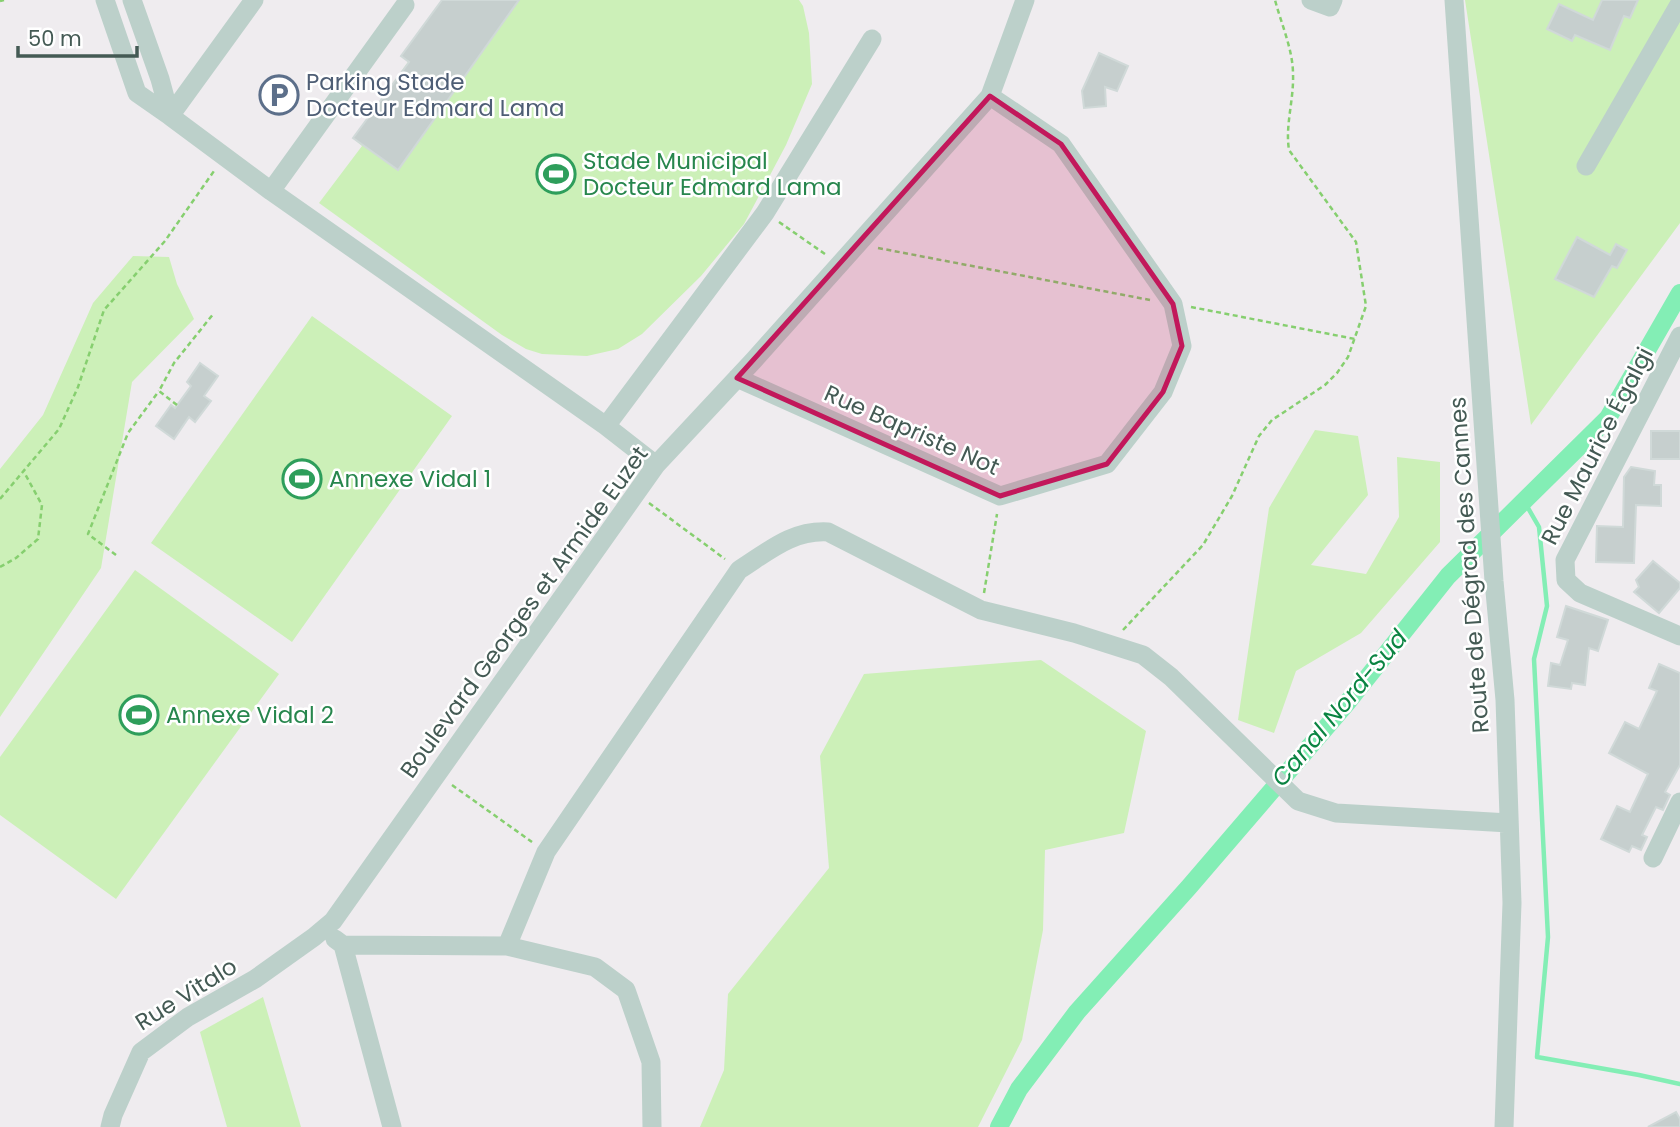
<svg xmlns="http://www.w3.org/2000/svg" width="1680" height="1127" viewBox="0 0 1680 1127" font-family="Poppins,sans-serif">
<rect width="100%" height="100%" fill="#efecef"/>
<!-- green -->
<path fill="#ccf0b8" d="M442,0H799L803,6L809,33L812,84L786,145L744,224L701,276L642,334L618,349L587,356L542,354L526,349L502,335L319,203L362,146L353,138L408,62L401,56Z
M1465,0H1680V223L1531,425Z
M133,256L169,257L177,284L194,319L132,382L101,568L0,717V469L43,415L93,303Z
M312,316L452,416L292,642L151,543Z
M1315,430L1358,436L1368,495L1311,565L1366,574L1399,517L1397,457L1440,462V542L1361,633L1296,671L1274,733L1238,720L1269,508Z
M135,570L279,674L116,899L0,815V757Z
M1041,660L1146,731L1124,833L1045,850L1043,930L1022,1040L978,1127H700L724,1070L728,994L829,868L820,756L864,674Z
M263,997L301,1127H227L200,1032Z"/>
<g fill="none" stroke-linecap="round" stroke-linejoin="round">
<!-- stream -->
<path stroke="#83eeb5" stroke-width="4.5" d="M1524,501L1539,527L1547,606L1534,659L1548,937L1537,1057L1639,1075L1680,1084"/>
<!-- canal -->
<path stroke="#83eeb5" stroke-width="18" d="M999,1127L1019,1089L1077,1012L1189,887L1347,703L1448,576L1608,418L1680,293"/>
</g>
<!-- building -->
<path fill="#c6cfce" stroke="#d0d9d8" stroke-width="2" d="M442,0H519L398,170L353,138L409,62L401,56Z
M1602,0H1638L1630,18L1624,16L1610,50L1575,35L1572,41L1547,29L1559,4L1593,20Z
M1099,53L1128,66L1117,91L1105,87L1106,106L1084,108L1082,91Z
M1577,237L1610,255L1616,244L1627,250L1617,268L1612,266L1594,297L1555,279Z
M200,363L218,376L204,396L211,401L195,422L189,417L174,439L156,426L171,405L175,408L191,386L187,382Z
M1651,431H1680V459H1651Z
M1631,467L1655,471L1654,485H1661V506L1636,505L1634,563L1596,562L1597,526L1623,527L1624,477Z
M1653,561L1680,583V588L1659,613L1634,592L1639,587L1636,580Z
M1566,606L1608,620L1598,651L1589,648L1585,685L1572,683L1571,689L1548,686L1551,663L1560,665L1568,640L1557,637Z
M1659,664L1680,673V765L1665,792L1670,795L1663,810L1656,807L1642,835L1647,837L1641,850L1632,846L1629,852L1601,839L1617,806L1630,812L1648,774L1609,753L1625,722L1639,729L1657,691L1649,688Z
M1676,1112L1680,1119V1127H1648Z"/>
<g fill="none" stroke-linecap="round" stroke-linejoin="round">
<!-- path -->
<path stroke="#86cf6f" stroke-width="2.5" stroke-dasharray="5 3.5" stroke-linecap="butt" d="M0,1L4,0
M779,222L825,254
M878,248L1150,300
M1191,307L1355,339
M177,405L159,391L174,363L214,313
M0,499L59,429L78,387L104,310L165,241L214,171
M649,503L725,559
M116,555L88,534L128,433L159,391
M0,567L16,558L38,539L42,505L24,472
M984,593L997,514
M1123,630L1203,545L1232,496L1259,436L1272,420L1325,385L1337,373L1348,357L1366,306L1356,242L1289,150C1285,125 1294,100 1293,74C1293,50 1281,23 1275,0
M452,785L532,842"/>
<!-- minor -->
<path stroke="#bcd0ca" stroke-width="19" d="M105,0L137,93L170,116
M132,0L160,79L170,116
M254,0L170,116L271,191L405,5
M1311,0L1330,7L1333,0
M1454,0L1494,581L1505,700L1512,903L1504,1127
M1586,166L1680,3
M271,191L606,426L656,465
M1680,336L1565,560L1566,580L1580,593L1680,636
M737,378L1000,496L1107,464L1163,392L1182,346L1173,304L1061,144L990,96
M606,426L765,213L872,39
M1653,858L1680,802
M335,939L343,945L392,1127
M343,945L507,946L595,967L626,990L651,1062L652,1127
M507,946L546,852L739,570C769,551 792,530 828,532L981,610L1074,633L1143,655L1171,677L1298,801L1336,813L1509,823
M110,1127L113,1115L141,1052L188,1017L255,979L314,937L333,921L656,465L754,360L990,96L1025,0"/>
</g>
<!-- marked area -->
<path fill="#c2185b" fill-opacity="0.2" stroke="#c2185b" stroke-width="5" stroke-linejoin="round" d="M990,96L1061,144L1173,304L1182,346L1163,392L1107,464L1000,496L737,378Z"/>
<!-- icons -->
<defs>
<g id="parking-ring" transform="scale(2.0125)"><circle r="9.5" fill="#fff" stroke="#5c6f8a" stroke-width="1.5"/><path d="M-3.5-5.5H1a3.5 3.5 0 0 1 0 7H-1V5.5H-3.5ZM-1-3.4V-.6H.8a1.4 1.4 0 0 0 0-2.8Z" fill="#5c6f8a"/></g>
<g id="stadium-ring" transform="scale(2.0125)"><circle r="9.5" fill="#fff" stroke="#2e9e5b" stroke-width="1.5"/><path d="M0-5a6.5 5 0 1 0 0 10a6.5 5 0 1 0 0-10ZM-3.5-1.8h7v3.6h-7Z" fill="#2e9e5b"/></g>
</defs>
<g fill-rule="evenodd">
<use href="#parking-ring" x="279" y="95"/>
<use href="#stadium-ring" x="556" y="174"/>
<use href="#stadium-ring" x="302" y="479"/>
<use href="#stadium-ring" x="139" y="715"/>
</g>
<g text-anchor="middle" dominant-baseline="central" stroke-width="5" stroke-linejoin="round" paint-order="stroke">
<!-- service labels -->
<g font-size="23" fill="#4e5e75" stroke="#fff" text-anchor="start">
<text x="306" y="82">Parking Stade<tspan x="306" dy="26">Docteur Edmard Lama</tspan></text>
</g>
<!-- leisure labels -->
<g font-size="23" fill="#27864d" stroke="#fff" text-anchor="start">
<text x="583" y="161">Stade Municipal<tspan x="583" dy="26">Docteur Edmard Lama</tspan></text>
<text x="329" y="479">Annexe Vidal 1</text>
<text x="166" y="715">Annexe Vidal 2</text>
</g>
<!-- street labels -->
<g font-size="23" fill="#445a54" stroke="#fff">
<text transform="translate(912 430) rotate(24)">Rue Bapriste Not</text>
<text transform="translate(1597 446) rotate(-63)">Rue Maurice Égalgi</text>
<text transform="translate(1469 565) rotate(-94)">Route de Dégrad des Cannes</text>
<text transform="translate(524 612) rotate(-54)">Boulevard Georges et Armide Euzet</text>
<text transform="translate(186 994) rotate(-32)">Rue Vitalo</text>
</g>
<!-- water labels -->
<g font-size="24" font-style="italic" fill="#0a8442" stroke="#fff">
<text transform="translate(1339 708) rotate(-50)">Canal Nord-Sud</text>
</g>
</g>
<!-- scale -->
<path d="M18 46v10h119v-10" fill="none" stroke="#445a54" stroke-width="3.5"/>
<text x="28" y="46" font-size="21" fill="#445a54" stroke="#ffffff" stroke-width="5" paint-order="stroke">50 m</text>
</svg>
